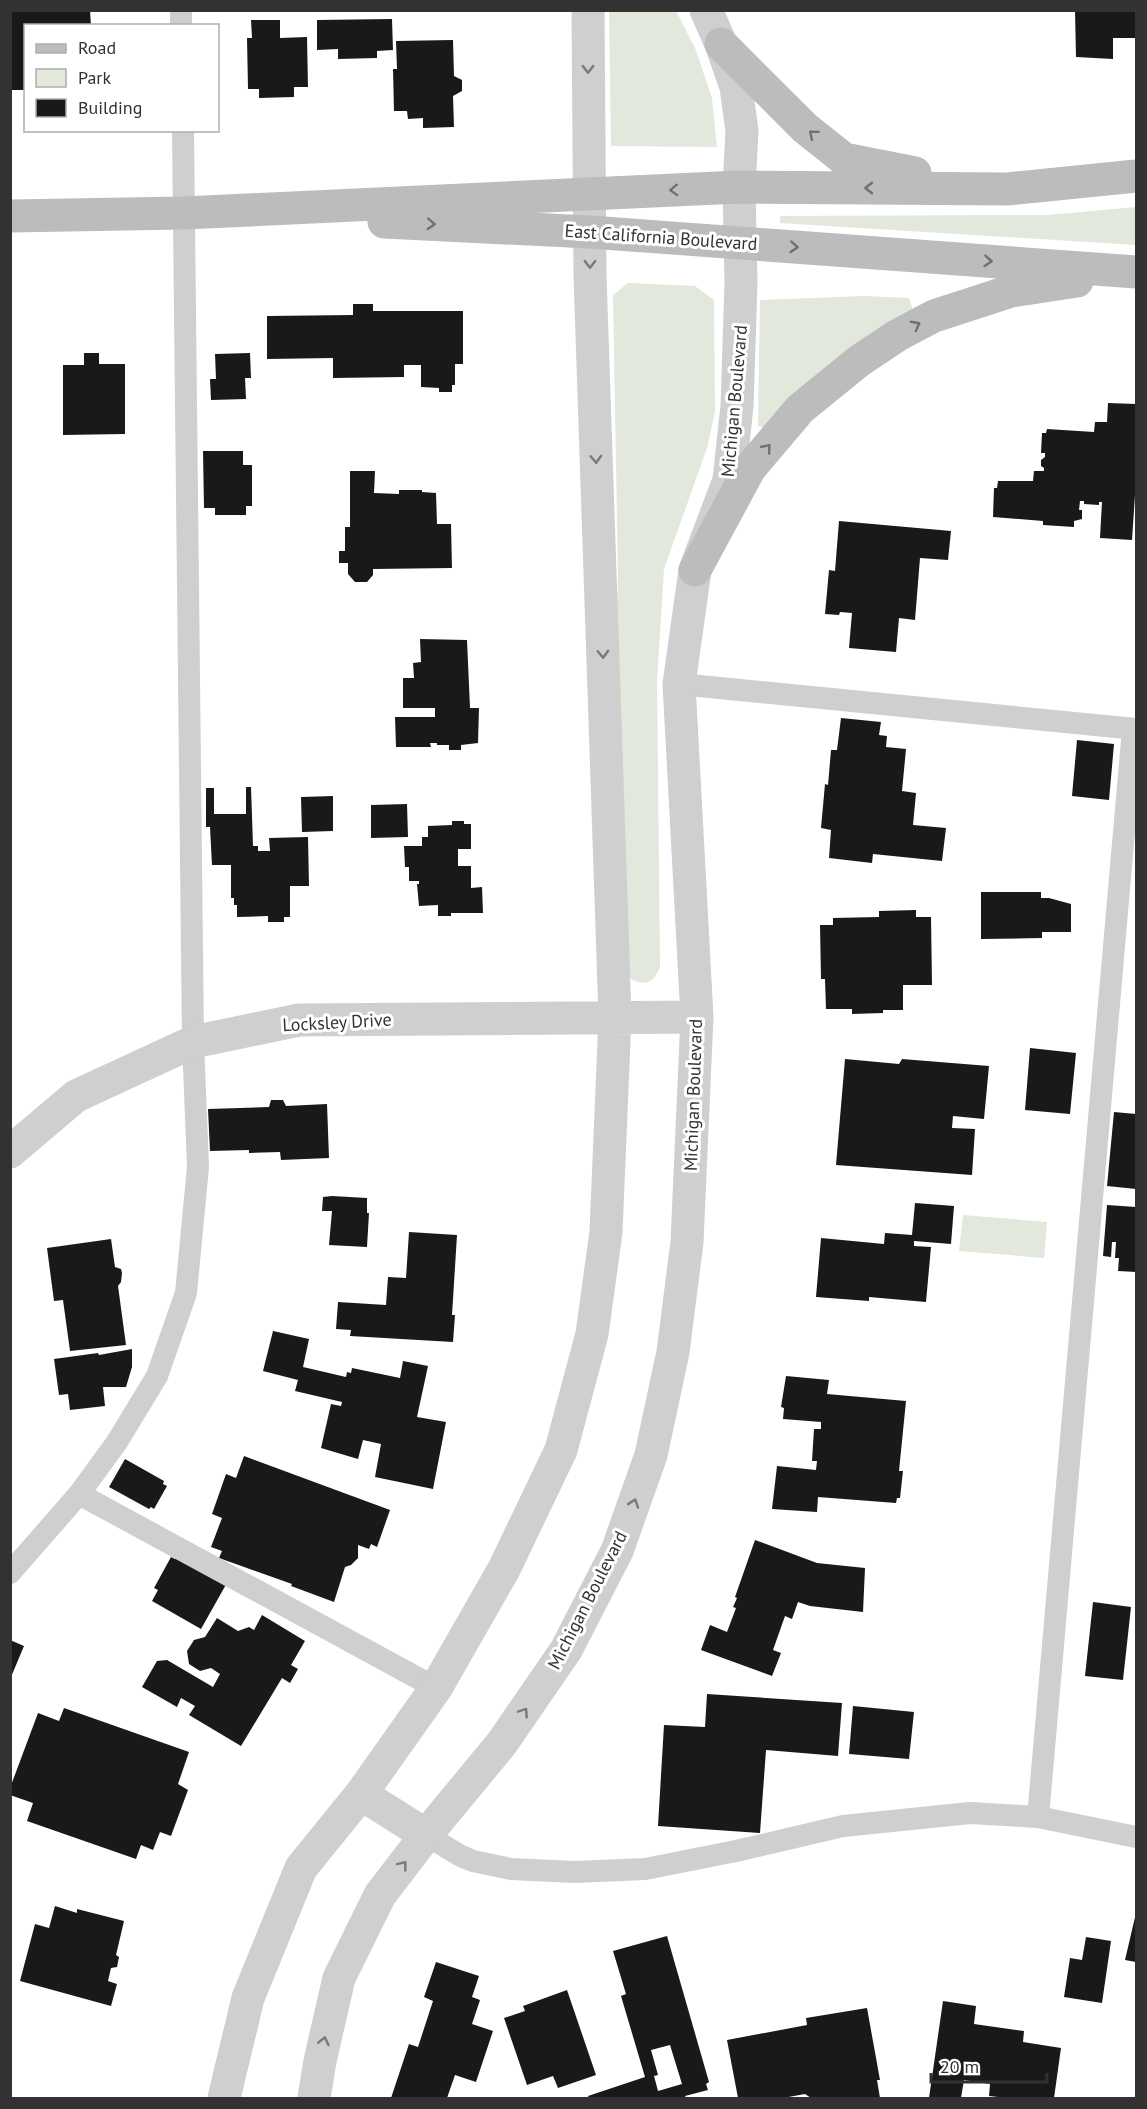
<svg xmlns="http://www.w3.org/2000/svg" width="1147" height="2109" viewBox="0 0 1147 2109" font-family="'PT Sans',sans-serif">
<rect width="100%" height="100%" fill="#fff"/>
<!-- green -->
<path fill="#e2e8dc" d="M609,11H676L695,48L712,98L717,147L611,146Z
M1136,207V245L780,223V216L1049,215Z
M628,283L695,286L714,300L715,412L707,448L664,569L657,681L660,967C654,983 645,987 629,978L615,680L618,577L613,295Z
M864,296L909,298L913,311L765,428L758,426L760,300Z
M963,1215L1047,1222L1044,1258L959,1251Z"/>
<!-- building -->
<path fill="#191919" fill-rule="evenodd" d="M10,10H90L91,26H26V90H11Z
M1075,10H1136V38H1113V59L1076,57Z
M392,19L393,50L377,51V58L338,59V49L317,50V20Z
M251,20H280V38L307,37L308,87H294V97L259,98V89H248L247,38H252Z
M453,40L454,76L462,80V91L453,96L454,127L423,128V118L408,119L407,111H394L393,69H397L396,41Z
M353,304H373V311H463V364H455V385H452V392H439V388L421,387V365H404V377L333,378V358L267,359V316L353,315Z
M84,353H99V364H125V434L63,435V365H84Z
M250,353L251,378H245L246,399L211,400L210,379H216L215,354Z
M1108,403L1136,404V480L1132,540L1100,538L1102,502H1099V505L1084,504V501H1080L1079,510H1082V519L1074,521V527L1043,525V521L993,517L994,488H997L998,481H1033L1034,471H1044V468L1041,466V460L1045,457V453H1041L1042,433H1046L1047,429L1094,432L1095,422H1107Z
M203,451H243V465H252V506H246V515H215V508H204Z
M350,471H375L374,493L399,494V490H422V492L436,493L437,524H451L452,568L373,569V575L367,582H355L348,574V563H339V551H345V527H350Z
M839,521L951,531L948,560L920,558L915,620L899,618L896,652L849,648L852,613L840,612L839,615L825,614L829,570L835,571Z
M420,639L467,640L470,708H479L478,743L461,745V750H449V745H437V743H430L431,747H396L395,717H435V708H403V678H414L413,663L421,662Z
M841,718L881,722L879,735L887,736L886,747L906,749L902,791L916,793L913,825L946,828L942,861L873,854L872,863L829,858L831,830L821,828L825,784L828,785L831,750H837Z
M1077,740L1114,744L1109,800L1072,796Z
M246,787H251L253,846H258V851H270L269,838L308,837L309,886H290V917H284V922H268V916L237,917V905H234V898H231V865H212L210,827H206V788H214V814H246Z
M333,796V831L302,832L301,797Z
M407,804L408,837L371,838V805Z
M452,821H464V824H471V849H458V866H471V888L482,887L483,913H451V916H438V905L419,906L417,884H419V881H409V867H405L404,846H422V837H428V826L452,825Z
M981,892H1041V898H1049L1071,904V932H1042V938L981,939Z
M916,910V917H931L932,985H903V1010H883V1013L852,1014V1009H826L825,979H821L820,925H833V918L879,917V911Z
M1030,1048L1076,1053L1070,1114L1025,1110Z
M845,1059L899,1064L902,1059L989,1066L984,1119L953,1116L952,1128L975,1129L972,1175L836,1165Z
M271,1100H283L286,1106L327,1104L329,1158L281,1160L280,1152L249,1153V1150L210,1151L208,1109L269,1107Z
M1114,1112L1136,1114V1189L1107,1186Z
M332,1196L367,1198V1213H369L367,1247L329,1245L332,1211H322L323,1197Z
M915,1203L954,1206L951,1244L914,1241V1246L931,1247L926,1302L869,1297V1301L816,1297L821,1238L884,1244L885,1233L912,1235Z
M1107,1205L1136,1207V1272L1118,1271L1119,1258H1115L1116,1242H1112L1111,1257L1103,1256Z
M409,1232L457,1235L452,1315H455L453,1342L350,1336L351,1330L336,1329L338,1302L386,1305L388,1277L406,1278Z
M111,1239L115,1267L121,1269L122,1273L121,1282L118,1286L126,1345L70,1351L63,1300L54,1301L47,1248Z
M273,1331L309,1339L303,1367L346,1377L347,1372L351,1373L352,1368L400,1378L403,1361L428,1366L417,1417L446,1422L433,1489L375,1477L381,1444L363,1440L358,1459L321,1448L331,1404L341,1406L342,1402L295,1391L298,1380L263,1371Z
M132,1349V1367L126,1387H103L105,1406L70,1410L68,1394L59,1395L54,1359L98,1353L99,1355Z
M786,1376L829,1380L827,1394L906,1401L899,1471H903L900,1498H897L896,1503L818,1497L817,1512L772,1509L777,1466L816,1470L817,1461H812L814,1429H821V1422L783,1419L784,1408L781,1407Z
M244,1456L390,1510L377,1547L371,1544L369,1549L358,1545V1558L351,1565L345,1567L334,1602L291,1586L292,1584L219,1558L222,1551L211,1547L222,1518L212,1514L226,1474L236,1478Z
M125,1459L164,1481L163,1484L167,1486L154,1509L151,1507L149,1509L109,1487Z
M755,1540L817,1563L865,1568L863,1612L810,1606L798,1602L792,1619L785,1616L773,1650L781,1653L772,1676L701,1650L710,1625L727,1632L736,1608L733,1607L737,1598L735,1597Z
M178,1555L228,1581L201,1629L152,1601L158,1590L154,1588L171,1557L175,1559Z
M1093,1602L1131,1607L1123,1680L1085,1676Z
M262,1615L305,1641L291,1665L298,1669L290,1683L282,1678L241,1746L189,1715L195,1706L181,1698L177,1707L142,1687L157,1661L167,1660L213,1687L220,1674L211,1668L200,1671L189,1664L187,1651L194,1640L205,1637L217,1618L238,1631L249,1627L254,1630Z
M10,1640L24,1646L11,1677H10Z
M707,1694L842,1703L838,1756L766,1750L760,1833L658,1826L664,1725L705,1727Z
M853,1706L914,1712L909,1759L849,1754Z
M64,1708L189,1752L178,1784L188,1790L171,1836L160,1832L153,1850L141,1845L136,1859L27,1821L33,1803L10,1795V1788L38,1713L59,1721Z
M55,1906L77,1913V1909L124,1921L116,1955L119,1957L117,1967L111,1968L108,1981L117,1984L111,2006L20,1981L35,1924L49,1928Z
M1136,1913V1962L1125,1960Z
M667,1936L709,2082L706,2084L708,2090L685,2096L686,2098H589L588,2096L645,2077L621,1996L626,1994L613,1951ZM670,2045L682,2084L658,2091L654,2076L658,2075L651,2050Z
M1086,1937L1111,1941L1102,2003L1064,1997L1070,1958L1082,1960Z
M436,1962L479,1976L472,1997L480,2000L472,2024L493,2031L476,2082L455,2075L447,2098H391L409,2044L418,2047L433,2001L424,1997Z
M567,1990L596,2075L558,2088L553,2076L527,2085L504,2018L525,2011L523,2006Z
M943,2001L976,2006L974,2024L1024,2031L1023,2042L1061,2048L1054,2098H1007L989,2096L990,2084L964,2080L961,2098H929Z
M867,2008L880,2080H877L880,2098H811L805,2094L783,2098H738L727,2040L807,2025L806,2018Z"/>
<g fill="none" stroke-linecap="round" stroke-linejoin="round">
<!-- lane -->
<path stroke="#cfcfcf" stroke-width="22" d="M181,10V26
M679,684L1136,729
M79,1494L436,1688
M10,1573L79,1494L117,1442L157,1376L186,1293L198,1167L193,1042L183,130
M1038,1817L1133,729
M426,1835L461,1856L473,1861L511,1869L574,1872L645,1869L736,1851L843,1826L970,1813L1038,1817L1136,1837"/>
<!-- street -->
<path stroke="#cfcfcf" stroke-width="33" d="M10,1152L76,1096L193,1042L299,1020L697,1017
M361,1794L426,1835
M224,2098L248,1998L301,1868L361,1794L436,1688L504,1569L561,1450L592,1334L606,1232L615,1017L590,276C590,187 588,99 588,10
M314,2098L320,2061L339,1978L380,1895L426,1835L502,1743L566,1650L617,1551L651,1455L673,1352L687,1242L697,1017L679,684L695,570L729,480L737,406L741,283L739,187L742,131L736,87L721,44L706,10"/>
<!-- secondary -->
<path stroke="#bcbcbc" stroke-width="33" d="M721,44L805,128L844,159L915,173
M10,216L184,213L739,187L1007,189L1136,176
M384,222L590,232L1136,272
M695,570L750,468L800,409L859,361L898,335L934,316L1011,291L1077,281"/>
</g>
<!-- one-way arrows -->
<defs><path id="oneway-chevron" d="M-2-3.5L2.5 0L-2 3.5" fill="none" stroke-width="1.6" stroke-linecap="round" stroke-linejoin="round" transform="scale(1.5)"/></defs>
<g stroke="#797979">
<use href="#oneway-chevron" transform="translate(588 69) rotate(90)"/>
<use href="#oneway-chevron" transform="translate(590 264) rotate(90)"/>
<use href="#oneway-chevron" transform="translate(596 459) rotate(88)"/>
<use href="#oneway-chevron" transform="translate(603 654) rotate(88)"/>
<use href="#oneway-chevron" transform="translate(634 1503) rotate(-71)"/>
<use href="#oneway-chevron" transform="translate(524 1712) rotate(-56)"/>
<use href="#oneway-chevron" transform="translate(403 1865) rotate(-52)"/>
<use href="#oneway-chevron" transform="translate(324 2041) rotate(-77)"/>
</g>
<g stroke="#707070">
<use href="#oneway-chevron" transform="translate(813 134) rotate(-140)"/>
<use href="#oneway-chevron" transform="translate(869 188) rotate(-180)"/>
<use href="#oneway-chevron" transform="translate(674 190) rotate(178)"/>
<use href="#oneway-chevron" transform="translate(431 224) rotate(3)"/>
<use href="#oneway-chevron" transform="translate(794 247) rotate(4)"/>
<use href="#oneway-chevron" transform="translate(988 261) rotate(4)"/>
<use href="#oneway-chevron" transform="translate(916 325) rotate(-28)"/>
<use href="#oneway-chevron" transform="translate(767 448) rotate(-50)"/>
</g>
<g text-anchor="middle" dominant-baseline="central" stroke-width="6" stroke-linejoin="round" paint-order="stroke">
<!-- street labels -->
<g font-size="18" fill="#323232" stroke="#fff">
<text transform="translate(661 237) rotate(4)">East California Boulevard</text>
<text transform="translate(734 401) rotate(-85)">Michigan Boulevard</text>
<text transform="translate(337 1022) rotate(-3)">Locksley Drive</text>
<text transform="translate(693 1095) rotate(-88)">Michigan Boulevard</text>
<text transform="translate(587 1600) rotate(-63)">Michigan Boulevard</text>
</g>
</g>
<!-- border -->
<rect width="1147" height="2109" fill="none" stroke="#323232" stroke-width="24"/>
<!-- legend -->
<rect x="24" y="24" width="195" height="108" fill="#ffffff" stroke="#adadad" stroke-width="1.5"/>
<rect x="36" y="44" width="30" height="9" fill="#bcbcbc" stroke="#adadad" stroke-width="1.5"/>
<text x="78" y="54" font-size="18" fill="#323232">Road</text>
<rect x="36" y="69" width="30" height="18" fill="#e2e8dc" stroke="#adadad" stroke-width="1.5"/>
<text x="78" y="84" font-size="18" fill="#323232">Park</text>
<rect x="36" y="99" width="30" height="18" fill="#191919" stroke="#adadad" stroke-width="1.5"/>
<text x="78" y="114" font-size="18" fill="#323232">Building</text>
<!-- scale -->
<path d="M931 2073v9h116v-9" fill="none" stroke="#323232" stroke-width="3"/>
<text x="940" y="2073" font-size="18" fill="#323232" stroke="#ffffff" stroke-width="4.5" paint-order="stroke">20 m</text>
</svg>
